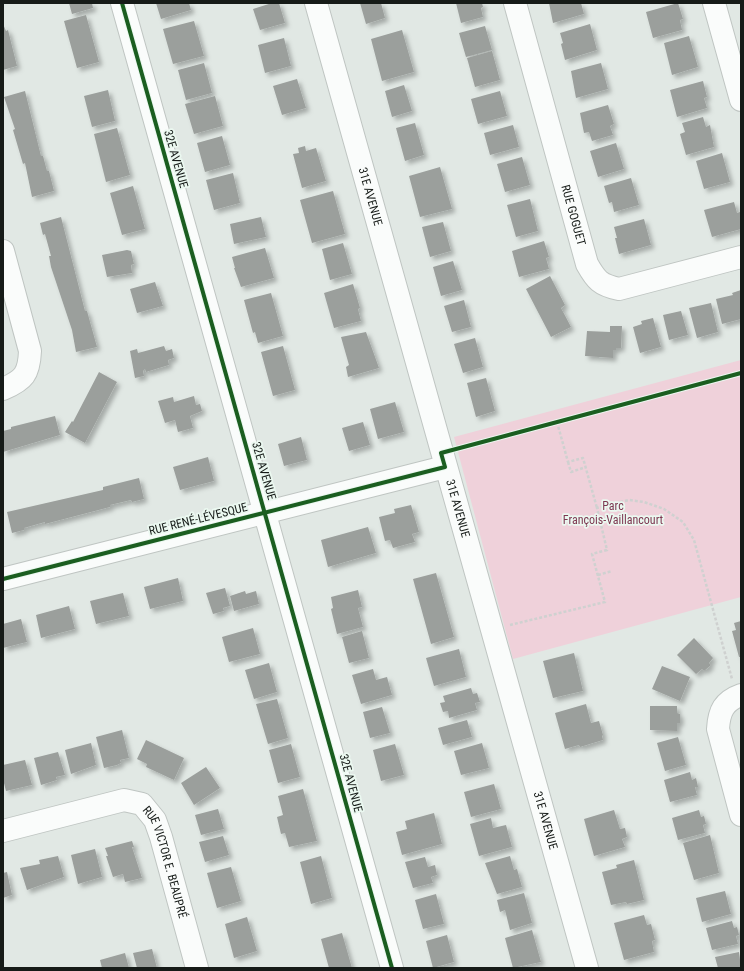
<svg xmlns="http://www.w3.org/2000/svg" width="744" height="971" viewBox="0 0 744 971" font-family="'Roboto Condensed',sans-serif">
<defs>
<filter id="shadow"><feDropShadow dx="3.5" dy="3.5" stdDeviation="2" flood-color="#0004"/></filter>
</defs>
<rect width="100%" height="100%" fill="#e1e8e4"/>
<!-- green -->
<path fill="#efd1da" d="M741,360V597L513,659L454,437Z"/>
<!-- building -->
<path fill="#9b9f9c" filter="url(#shadow)" d="M69,3H92L93,8L72,14Z
M156,3H189L191,10L161,19Z
M272,3H279L285,23L260,30L253,9Z
M360,3H381L385,18L366,24Z
M456,3H482L483,7L481,8L483,17L461,23Z
M549,3H581L584,14L553,23Z
M678,3L683,19L680,20L682,30L653,38L646,12Z
M86,15L99,62L77,68L64,21Z
M194,21L204,56L173,64L163,29Z
M3,24L6,31L8,30L17,66L3,70Z
M590,24L597,50L565,60L561,44L563,43L560,33Z
M485,26L492,50L466,57L459,33Z
M402,30L414,72L382,81L371,39Z
M689,36L698,67L672,75L664,43Z
M284,38L291,66L265,73L258,45Z
M492,51L500,80L475,87L467,58Z
M204,63L212,93L186,100L178,70Z
M601,63L608,89L576,98L571,71Z
M297,79L306,108L282,115L273,86Z
M703,81L707,97L704,98L707,108L677,117L670,90Z
M404,85L412,111L392,117L385,91Z
M108,90L115,121L92,127L84,96Z
M25,91L41,156H43L47,171H49L54,191L32,197L25,163L23,164L13,130L15,129L4,97Z
M500,91L507,116L478,124L471,99Z
M215,96L223,126L194,134L185,104Z
M608,105L614,124L610,126L613,135L592,141L589,132L584,133L580,113Z
M703,117L706,127L710,125L714,147L686,155L680,134L685,132L682,123Z
M415,123L424,155L405,161L396,128Z
M513,125L519,147L490,155L484,133Z
M117,128L130,175L106,182L94,134Z
M222,136L230,165L205,172L197,143Z
M616,143L624,169L598,177L590,151Z
M305,146L306,151L316,148L326,181L302,188L293,154L299,153L298,148Z
M722,153L730,182L704,189L696,161Z
M522,157L530,185L505,192L497,164Z
M440,167L452,209L420,217L409,176Z
M233,173L240,203L214,210L206,180Z
M631,178L639,205L614,212L612,202L609,203L604,186Z
M133,186L145,229L122,235L110,193Z
M333,191L345,234L312,243L300,200Z
M530,199L538,231L516,237L507,205Z
M734,202L737,213L740,212L741,216V229L712,237L704,210Z
M61,217L85,311H87L97,347L76,352L72,330L51,267L49,256H51L45,234L43,235L40,223Z
M261,217L266,237L234,244L230,224Z
M644,219L651,245L619,254L615,238H617L614,227Z
M443,222L451,251L430,257L422,227Z
M544,241L549,257L546,258L549,269L519,277L512,251Z
M343,243L352,274L330,280L322,249Z
M265,248L274,278L241,287L234,268H235L232,257Z
M127,250L131,251L134,264L131,265L132,273L107,277L102,255Z
M453,261L462,290L441,296L433,267Z
M550,276L565,305L561,308L571,327L551,337L526,289Z
M155,282L163,306L137,313L130,289Z
M353,284L360,308L358,309L361,321L334,328L324,293Z
M741,290V319L722,324L716,299L733,295L732,293Z
M271,293L283,336L258,343L255,332L253,333L244,300Z
M464,300L471,327L452,332L444,306Z
M711,303L718,332L697,338L689,308Z
M681,311L688,335L669,340L663,315Z
M653,318L661,347L640,353L633,327L642,324L641,321Z
M610,326H622L621,348H616V350H613V358L585,356L587,331L610,332Z
M366,332L379,368L348,377L346,367L349,365L341,337Z
M475,338L483,367L463,373L454,344Z
M164,346L166,351L172,349L174,358L168,360L169,365L146,372L145,369L143,371L144,376L135,378L130,351L137,349L138,353Z
M283,346L295,390L273,396L261,352Z
M99,372L117,382L85,443L65,432L72,421L73,422Z
M486,378L495,411L476,417L467,383Z
M194,396L196,405L200,404L202,411L190,416L193,428L178,432L175,420L165,423L158,401L173,397L174,402Z
M395,402L404,432L378,439L370,409Z
M55,416L60,435L3,452V431L11,429V427Z
M363,422L370,445L349,451L342,428Z
M301,437L307,460L284,466L278,444Z
M208,457L214,481L180,490L173,467Z
M139,478L144,499L132,502L131,500L110,505V507L45,524V522L24,528V530L12,533L7,512L103,490V487Z
M411,505L419,532L412,534L415,542L393,548L390,540L385,541L379,517L395,513L394,509Z
M368,527L376,553L328,567L321,540Z
M436,573L454,637L431,644L413,579Z
M178,578L183,601L150,609L144,587Z
M225,588L230,606L223,608L224,611L213,614L206,593Z
M358,590L362,607L358,608L363,627L337,634L331,609L333,608L331,597Z
M245,591L246,594L256,591L259,604L234,611L230,596Z
M123,593L129,616L96,624L90,601Z
M69,606L75,629L41,638L36,615Z
M21,619L27,642L3,648V624Z
M741,621V657H739L732,631L736,630L734,623Z
M253,628L260,654L229,662L222,637Z
M362,631L369,658L349,663L342,637Z
M694,638L713,658L709,663L711,665L704,671L702,669L696,674L677,655Z
M459,649L466,677L434,686L426,658Z
M574,653L583,691L553,698L543,661Z
M269,663L277,692L254,699L245,670Z
M662,666L690,677L680,701L652,689Z
M373,669L376,680L387,677L392,695L361,704L352,675Z
M471,688L473,694L477,693L480,702L475,703L477,710L449,718L448,711L443,712L440,703L445,702L443,696Z
M277,699L288,738L268,744L256,704Z
M586,704L591,723L599,721L603,735L602,736L603,740L580,747L579,745L565,749L555,713Z
M650,706H677V713L680,714V723H677V731L650,730Z
M382,707L390,733L370,738L363,712Z
M467,720L472,737L443,745L438,728Z
M122,730L129,758L120,760L121,763L117,765L104,768L96,737Z
M678,737L686,765L665,771L657,743Z
M146,740L184,758L174,780L146,767L147,764L137,759Z
M91,743L96,765L71,774L65,750Z
M482,743L489,768L461,775L454,751Z
M291,744L300,777L278,783L269,750Z
M395,744L404,775L381,781L373,750Z
M58,752L65,775L56,777L57,780L41,785L34,758Z
M25,760L32,785L6,791L3,779V765Z
M206,767L220,788L194,805L181,783Z
M690,772L692,780L696,778L698,787H695L697,795L670,802L664,780Z
M494,784L501,809L471,817L464,792Z
M303,789L317,841L289,847L285,833L281,834L277,817L283,815L278,796Z
M218,809L224,829L201,835L195,815Z
M614,810L620,829L625,828L627,837L622,839L625,847L594,856L584,819Z
M699,810L701,817L704,816L706,824L703,825L705,833L678,840L672,818Z
M434,813L442,844L402,855L396,832L407,829L405,821Z
M491,818L493,828L506,825L512,847L479,856L470,824Z
M710,835L719,873L694,880L683,843Z
M223,836L229,855L205,862L199,842Z
M132,841L134,847H132L142,878L125,882L123,874L113,877L106,856H108L105,848Z
M95,849L102,877L78,884L71,855Z
M58,856L64,877L27,890L20,868L40,864L39,860Z
M321,856L332,898L311,904L300,862Z
M510,856L514,870L517,869L522,887L497,894L485,863Z
M425,857L428,867L435,865L437,875L431,877L433,883L413,888L405,862Z
M634,860L644,900L627,904L626,902L611,905L602,872L617,868L616,865Z
M231,867L241,901L217,908L207,873Z
M7,872L12,895L3,898V873Z
M725,891L731,914L702,922L696,898Z
M524,893L532,923L510,930L505,910L500,912L497,900Z
M436,894L444,924L423,929L415,900Z
M644,915L647,925L651,924L655,940L652,941L654,952L624,960L614,923Z
M247,917L257,951L234,958L225,924Z
M732,921L734,928L737,927L739,935L736,936L738,944L712,950L706,928Z
M532,930L541,962L513,968L505,938Z
M342,933L352,968H329L321,939Z
M447,935L454,962L433,968L426,941Z
M152,949L157,968H137L133,953Z
M739,952L741,968H718L715,957Z
M125,953L129,968H102L100,960Z"/>
<g fill="none" stroke-linecap="round" stroke-linejoin="round">
<!-- minor casing -->
<g stroke="#bfc5c2" stroke-width="24">
<g id="minor">
<path d="M122,3L392,968"/>
<path id="s1" d="M316,3L587,968"/>
<path id="s2" d="M515,3L587,264C596,280 600,285 619,289L741,257"/>
<path d="M714,3L741,100"/>
<path d="M3,251L30,351C29,374 24,380 3,389"/>
<path d="M3,579L445,467"/>
<path d="M741,695C724,701 719,711 718,729L741,815"/>
<path id="s3" d="M3,831L124,800L142,804L155,820L161,837L197,968"/>
</g>
</g>
<!-- path -->
<path stroke="#cfd1d0" stroke-width="2.5" stroke-dasharray="3 2" stroke-linecap="butt" d="M557,422L568,462L583,458L597,508
M568,462L571,472L586,467
M598,575L612,571
M510,625L605,602L592,554L607,550L597,508L629,500L644,502L664,509L683,522L694,540L732,679"/>
<!-- minor -->
<use href="#minor" stroke="#fafcfb" stroke-width="22"/>
<!-- cycleway casing -->
<g stroke="#ebf8f0" stroke-width="6">
<path id="cycleway" d="M122,3L392,968
M3,579L445,467L441,453L741,373"/>
</g>
<!-- cycleway -->
<use href="#cycleway" stroke="#1b5e20" stroke-width="4"/>
</g>
<g text-anchor="middle" dominant-baseline="central" stroke-width="3.5" stroke-linejoin="round" paint-order="stroke">
<!-- street labels -->
<g font-size="12" fill="#161b18" stroke="#ebf8f0">
<text transform="translate(176 159) rotate(74)">32E AVENUE</text>
<text stroke="none"><textPath href="#s1" startOffset="201">31E AVENUE</textPath></text>
<text stroke="none"><textPath href="#s2" startOffset="220">RUE GOGUET</textPath></text>
<text transform="translate(264 471) rotate(74)">32E AVENUE</text>
<text stroke="none"><textPath href="#s1" startOffset="525">31E AVENUE</textPath></text>
<text transform="translate(198 519) rotate(-14)">RUE RENÉ-LÉVESQUE</text>
<text transform="translate(351 783) rotate(75)">32E AVENUE</text>
<text stroke="none"><textPath href="#s1" startOffset="849">31E AVENUE</textPath></text>
<text stroke="none"><textPath href="#s3" startOffset="207">RUE VICTOR E. BEAUPRÉ</textPath></text>
</g>
<!-- park labels -->
<g font-size="12" fill="#7d3751" stroke="#ebf8f0">
<text x="613" y="506">Parc<tspan x="613" dy="14">François-Vaillancourt</tspan></text>
</g>
</g>
<!-- border -->
<rect width="744" height="971" fill="none" stroke="#161b18" stroke-width="8"/>
</svg>
